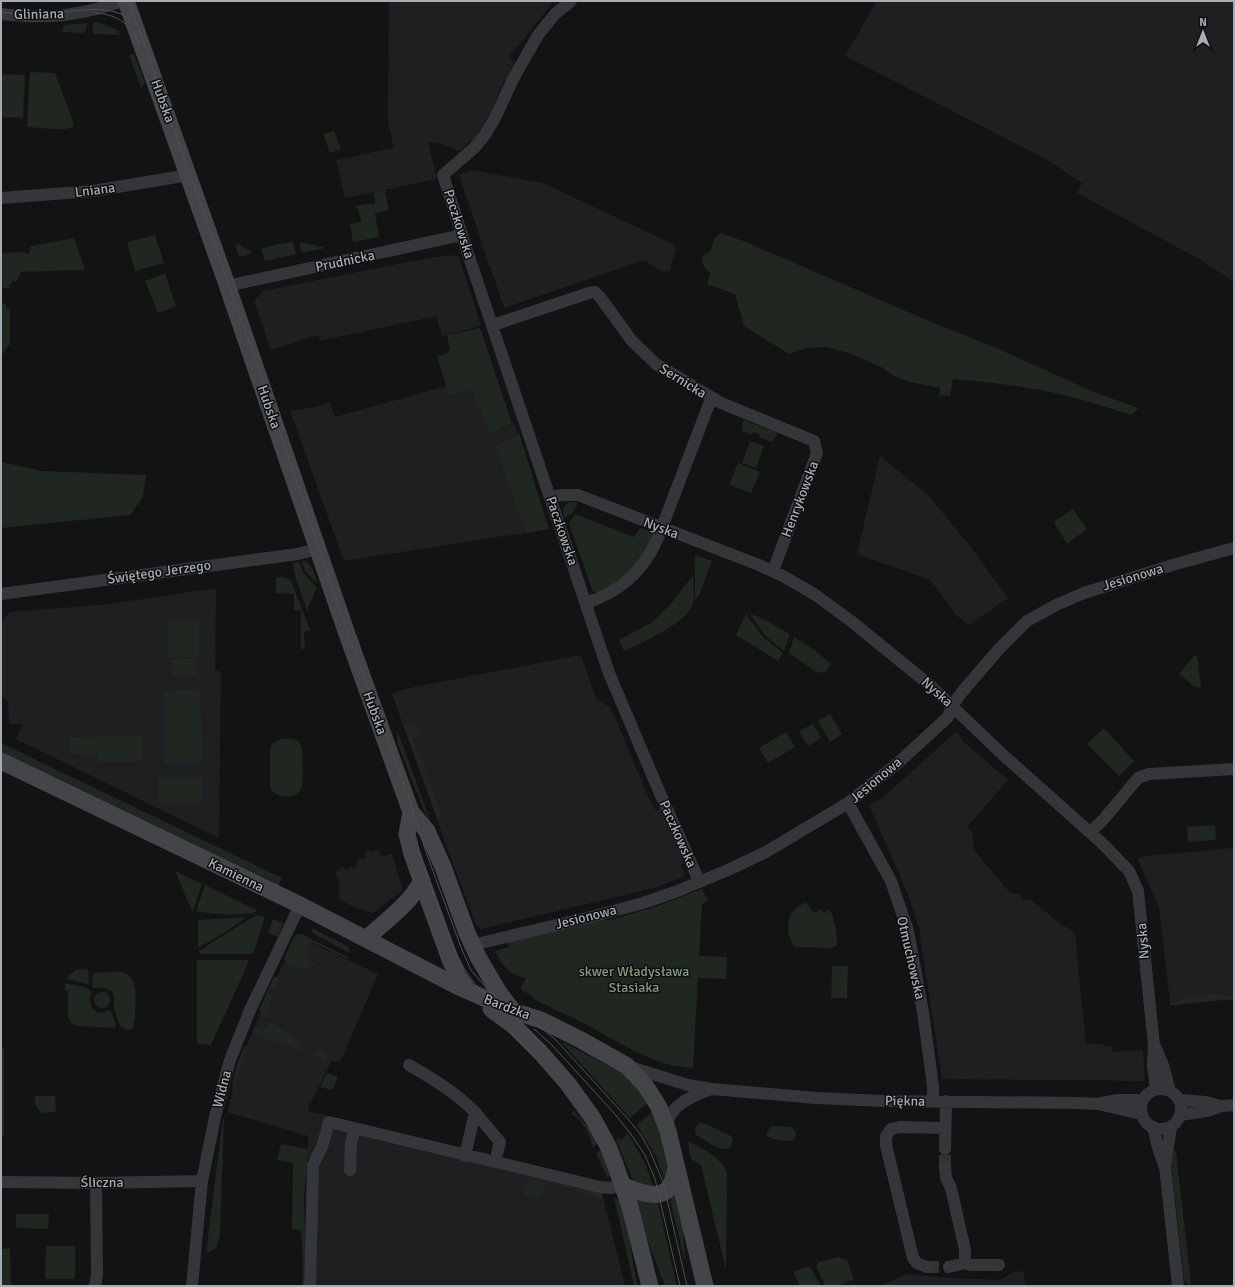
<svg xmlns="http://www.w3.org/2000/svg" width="1235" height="1287" viewBox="0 0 1235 1287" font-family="Signika,sans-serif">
<rect width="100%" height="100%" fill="#131314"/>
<!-- built -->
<path fill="#1f1f21" d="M389,1H560L555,4L553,2L519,45L509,55L514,64L500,90L487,123L479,134L459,151L439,143L428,142L437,179L345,198L336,160L394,148L388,124Z
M877,1H1234V282L1199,259L1077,193L1082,183L1046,159L845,56Z
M472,170L543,183L675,245L676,247L670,270L662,272L644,260L504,308L490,266L488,265L487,258L485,257V251L483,250L482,243L459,175Z
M449,255L459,257L481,326L442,336L436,316L320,341L318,335L271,350L254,301L263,291L419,260Z
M446,386L449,396L472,388L489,434L514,423L549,529L344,561L290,411L315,407L330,402L335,417Z
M880,456L929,496L970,546L1008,598L969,625L956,615L930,580L857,554Z
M216,588L215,671H221L219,838L16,739L23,724H9L8,701L1,696V623L10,612L110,604Z
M581,655L596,698L611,708L648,796L656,811L660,809L684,862L681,866L685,874L681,878L654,888L481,929L478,927L475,922L449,853L392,694L409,688Z
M957,731L963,741L1008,780L967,827L972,832L974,850L1011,894H1019L1023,900H1031L1058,922L1065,927L1069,928L1075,934L1086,1044H1103L1104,1046H1112V1052L1143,1050L1145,1081L942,1079L919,929L909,897L869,805L882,798Z
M1234,848V997L1215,993L1187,997L1180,1001L1170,1002L1159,907L1137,858L1145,856Z
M375,849L379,851L382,857L392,853L403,890L373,913L354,907L339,899V883L335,873L342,867L347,870L350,867L354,868L357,865V861L359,859H363L366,857L365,853L368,850L372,852Z
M299,937L378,974L341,1061L331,1062L308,1108V1111L579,1178L602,1193L625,1286H305L308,1154V1136L227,1112L248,1042L293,942Z
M1015,1271L1024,1272L1025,1286H880L907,1274L949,1278L1000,1280Z"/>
<!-- green -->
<path fill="#202620" d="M93,22C103,23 110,26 118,31L120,35L94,34L93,32Z
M87,23L86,30L83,33L63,32V28L65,25Z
M134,54L145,83L141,88L129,55Z
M30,72L55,73L73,121C73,124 74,125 72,127C65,132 36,127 27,127Z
M1,74L25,75L23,118L1,117Z
M334,131L341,149L330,153L323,134Z
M385,190L389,210L375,213L379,237L353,242L350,224L361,222L359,212L355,206L375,203L374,192Z
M721,233L746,242L929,321L994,347L1094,392L1138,408L1132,415C1103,406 1075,397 1045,391C1015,385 984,382 953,379L950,396L939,395L940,388L910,382L894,376L881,367L849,353L826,347L806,348L789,354L744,326L735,294L707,284L710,273C705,268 700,263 703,255C715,251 710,246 715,238C715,237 720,234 721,233Z
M155,235L164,263L135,271L127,242Z
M74,238L85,270L21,272L17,281H11L12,284H9V288H4L1,285V253L23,252L29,254L31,246Z
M293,242L296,254L265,261L261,249L278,244Z
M299,243H306L326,248L302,253Z
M239,244L253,253L239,257L235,246Z
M165,274L176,306L158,313L145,281Z
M1,293L3,304H6V308L10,309V344L1,356Z
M480,328L512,423L489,434L472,389L449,396L437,356L447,353L450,349L447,335Z
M743,420L778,433L772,442L759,437L760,435L753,432L752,435L742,431Z
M519,433L549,529L526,533L495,446Z
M750,441L764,446L756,468L742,463Z
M1,462L42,471L146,475L143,497L130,515L1,528Z
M738,463L760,472L751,493L729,485Z
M574,502L578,503L572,514L564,517C561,509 565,502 574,502Z
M1073,509L1087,529L1067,544L1054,522Z
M575,514L634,537L640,528C647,530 653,531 653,539C647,548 642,560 635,568C627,577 605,594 593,592L569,524Z
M696,555L712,561L699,595L695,600V557Z
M302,561C312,561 315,575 317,583L305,571Z
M299,562L303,572L317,588L308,607V613L295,576L293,563Z
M693,575C693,582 695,596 693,603C688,623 642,643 624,651L619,640L651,623L670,605Z
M284,577L291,581L310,630L304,632L305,649H301V611L294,610V594L276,593V578Z
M749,613L765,620L790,634L784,651L765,635Z
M746,614L763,637L783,653L778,661L736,635Z
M199,621V657H168V622Z
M794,637L813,649L831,664L826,671L818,673L789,653Z
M1194,656H1197L1201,687H1195L1179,674Z
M197,658V675L173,676L172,659Z
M200,690L203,762L165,764L164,691Z
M830,714L842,734L830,742L818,721Z
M412,724L417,725L420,729L419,736L413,738L442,816L437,817L404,727Z
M813,724L821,738L808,746L799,731Z
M1104,728L1134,761L1119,776L1087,744Z
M398,732L430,820H429L425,813L397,742Z
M786,732L795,747L768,763L759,748Z
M142,736V761L98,762L97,755L70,753V737Z
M281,739C290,739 300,737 302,748C302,757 304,783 301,789C298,795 291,797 285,796C278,796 272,793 270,787V750L272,744Z
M1,743L282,878L278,886L1,752Z
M202,777L203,802L159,803L158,778Z
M1215,825L1216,840L1188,842L1187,827Z
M175,871L202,884L193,911H192Z
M205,885L258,911C245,917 210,914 196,911Z
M702,889L708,901L702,904L699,956L727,957L726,979L698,978L693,1068C684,1067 672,1066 663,1063C636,1054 611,1038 585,1024C568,1015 550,1008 533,998L532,996L520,989L526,978C510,975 503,967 496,953L497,950L509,947L508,942L593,922L614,919L658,906Z
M806,902L813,913L821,909L823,913L830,910C835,921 837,932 837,945L832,948L796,947C786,939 785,918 795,909C798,906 803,904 806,902Z
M258,915L265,917L253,954H201L199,953V951L248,920Z
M247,917L222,934L198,948V920Z
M273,919L283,923L278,937L268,933Z
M311,928L343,944L348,947L350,953L314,934Z
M297,934H301L350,958L347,959L312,942L305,958L315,963V965C305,972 289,969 284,958L292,941Z
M197,960H247L249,961L211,1045L197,1044Z
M832,966H848L847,998H831Z
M88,969L89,982L87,984L67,979L66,978L75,970Z
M93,973C103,973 115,971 124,973C140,978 135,1006 135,1019L133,1024L134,1028L128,1030L121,1027C118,1020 115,1013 114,1006C113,1001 114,1005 114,1000C115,986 102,988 93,988L92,987Z
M274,977L280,978L274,990H271L269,994L272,995L268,1007L270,1019L260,1014L261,1011L259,1010Z
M65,983L88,988L92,992C85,1005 97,1019 109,1010L111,1011L116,1025L115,1028L79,1026L72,1024L68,1017V991L65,990Z
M94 1000a8 8 0 1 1 16 0a8 8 0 1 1-16 0Z
M1215,993L1234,997V999L1174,1005H1170V1002L1180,1001L1187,997Z
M269,1021L296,1038L295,1040L302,1043L300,1048L315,1055L318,1048L328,1053L325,1060L279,1042L266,1039L256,1033L254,1031V1026L263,1032Z
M563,1042L622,1073L628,1077L649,1101L630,1118L563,1044Z
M248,1045L233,1093C230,1079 239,1060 244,1047Z
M1,1047L4,1049V1136H1Z
M327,1073L338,1077L332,1090L320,1087Z
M35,1096H55L56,1112L41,1113L35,1104Z
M654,1110L671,1167L665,1182L656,1156L637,1125Z
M574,1111L592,1132L599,1143L593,1147C588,1133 584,1120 571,1114Z
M223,1118L224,1119L220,1234C219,1243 216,1251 206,1253Z
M699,1123H704L731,1136L733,1141L730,1148C720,1153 706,1140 696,1135L695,1129Z
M773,1126L792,1127L796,1132L795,1138L792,1141C783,1141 774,1140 766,1136L770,1127Z
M628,1134L644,1161L654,1188L635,1182L632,1178L616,1140L619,1138L621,1140Z
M690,1142C705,1150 719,1156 727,1172L726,1270L701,1165L691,1159L688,1144Z
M281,1144L308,1149L304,1197L305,1237L304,1286H302L303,1262L301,1230L292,1229L293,1163L277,1160Z
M602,1149L610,1175L608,1178L596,1154Z
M1174,1150L1176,1152L1191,1284H1188L1184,1281L1171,1160V1151Z
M536,1179L573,1187L572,1190L546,1182L542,1196C536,1199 530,1198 525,1195C523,1186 528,1182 536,1179Z
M576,1187L601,1193L603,1197L601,1199L575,1190Z
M674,1193L683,1222L685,1263L669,1195Z
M614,1197L622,1203L624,1209L634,1268L638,1286H634Z
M634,1199H657L677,1286H665L646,1237Z
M16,1214H49L48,1229L16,1228Z
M46,1246H75V1279H45Z
M10,1248L11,1286H1V1249Z
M839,1257L847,1260L854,1279L838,1286H825L816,1266L819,1262Z
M808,1267L811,1268L821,1286H800L793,1271Z"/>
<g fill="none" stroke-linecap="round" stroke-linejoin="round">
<!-- street-tunnel -->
<path stroke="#303234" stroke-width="12" stroke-dasharray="12 6" stroke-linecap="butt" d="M945,1167V1149
M927,1267H949"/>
<!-- street -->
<path stroke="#343639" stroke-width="12" d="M571,1L555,14L538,35L513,79L495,118L485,135L474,148L443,175L466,248L609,673L659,791L699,881
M1,14C27,17 56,18 82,12C96,10 110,5 124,1
M1,198L93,191L189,175
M227,286L462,235
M493,325L589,293L595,292L600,297L632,341L656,364L721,403L814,441L817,453L773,571
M551,497L563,495H578L759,565L783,576L814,594L851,621L931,686L1002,754L1102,843L1129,871L1138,891L1154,1045L1153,1066L1156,1089
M1,594L298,554L317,549
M586,603C619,592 642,573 657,540L711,399
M848,803L891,881L908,931L923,1012L933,1086V1101
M1090,832L1103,820L1138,778L1149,774L1234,769
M472,945L595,916L643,903L675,892L728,870L764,853L848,803L899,762L948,717L952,706L962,692L999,649L1027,621L1056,605L1084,593L1176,564L1234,548
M1155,1046L1163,1065L1170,1091
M409,1065C433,1079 455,1092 475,1112L465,1156
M630,1067L688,1085L712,1089L816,1098L883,1101L1079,1103L1098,1104L1141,1114
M1141 1109a20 20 0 1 1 40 0a20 20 0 1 1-40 0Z
M1180,1100L1206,1102L1221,1106
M1101,1103L1118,1100H1142
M475,1112L500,1142L497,1154
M1180,1115L1207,1111L1222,1106L1234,1105
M666,1126C668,1121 670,1115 673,1111C682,1100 697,1094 711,1089
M1153,1127L1159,1151L1164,1165
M1171,1127L1165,1166L1178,1286
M945,1149L946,1101
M945,1167L946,1178L951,1188L965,1250V1263
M350,1170L351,1143L355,1129
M1,1182L96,1183L202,1181
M927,1267L917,1263L913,1258L886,1145V1136L891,1129L900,1127L945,1128
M949,1267L965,1263L971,1265H999
M95,1286L97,1275L96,1183
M192,1286L202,1181L215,1117L230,1060L250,1010L300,905
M310,1286L313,1165L322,1147L329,1122L600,1187L611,1188L622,1185"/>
<!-- secondary -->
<path stroke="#434548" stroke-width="17" d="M126,1L225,279L347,634L411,812L427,831L443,867L467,933L478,957L500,994L513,1011
M1,761L300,905L457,986L513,1011L541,1020L581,1040L627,1066L645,1085L659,1107L668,1131L705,1286
M411,812L407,834L412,854L451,962L459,978L467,989
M366,939C385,921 409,905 421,882
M491,1009L514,1026L541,1053L568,1084L592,1117L608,1146L615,1164L630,1207L650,1286
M622,1185C647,1196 672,1205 676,1167"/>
<!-- tram -->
<path stroke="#4e5053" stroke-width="1" d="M129,1L258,368L356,656L408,795L426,852L462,950L471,970L488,990L501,1001L537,1024L556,1040L628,1119L641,1135L650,1151L663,1182L687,1286
M1,12C17,14 34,14 50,13C81,12 114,0 137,26
M96,13C120,15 130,25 140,45
M418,847C424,869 432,890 440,911C452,944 461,973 488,998
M534,1029L552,1045L614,1113L630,1133L645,1155L655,1179L680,1286"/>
</g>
<g text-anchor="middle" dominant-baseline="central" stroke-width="3" stroke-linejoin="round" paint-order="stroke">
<!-- street labels -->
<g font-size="14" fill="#a6acb3" stroke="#0e0e0f">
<text transform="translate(39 14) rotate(-1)">Gliniana</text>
<text transform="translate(163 101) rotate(70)">Hubska</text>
<text transform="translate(95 190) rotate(-7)">Lniana</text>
<text transform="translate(459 224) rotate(72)">Paczkowska</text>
<text transform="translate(345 261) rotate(-12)">Prudnicka</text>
<text transform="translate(683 381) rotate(32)">Sernicka</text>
<text transform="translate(269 407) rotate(71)">Hubska</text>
<text transform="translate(800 499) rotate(-69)">Henrykowska</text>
<text transform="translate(661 528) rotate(21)">Nyska</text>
<text transform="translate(562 531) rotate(71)">Paczkowska</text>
<text transform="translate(159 572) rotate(-8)">Świętego Jerzego</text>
<text transform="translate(1133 577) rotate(-17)">Jesionowa</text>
<text transform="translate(937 692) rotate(42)">Nyska</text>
<text transform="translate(375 713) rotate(70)">Hubska</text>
<text transform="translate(876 780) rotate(-40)">Jesionowa</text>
<text transform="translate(678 834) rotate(66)">Paczkowska</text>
<text transform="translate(236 875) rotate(26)">Kamienna</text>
<text transform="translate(586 917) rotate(-14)">Jesionowa</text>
<text transform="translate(1143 941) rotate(-95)">Nyska</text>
<text transform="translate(911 958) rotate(77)">Otmuchowska</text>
<text transform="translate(507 1007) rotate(21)">Bardzka</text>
<text transform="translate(222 1089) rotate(-75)">Widna</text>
<text transform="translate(905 1101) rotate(1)">Piękna</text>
<text x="102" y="1182">Śliczna</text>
</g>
<!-- park labels -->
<g font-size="14" fill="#839b7f" stroke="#0e0e0f">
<text x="634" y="971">skwer Władysława<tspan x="634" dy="16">Stasiaka</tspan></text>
</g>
</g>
<!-- border -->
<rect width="1235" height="1287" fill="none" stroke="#a6acb3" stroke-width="4"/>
<!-- north arrow -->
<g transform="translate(1203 32)" stroke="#0e0e0f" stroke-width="3" paint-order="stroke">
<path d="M0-3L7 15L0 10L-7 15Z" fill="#a6acb3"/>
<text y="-6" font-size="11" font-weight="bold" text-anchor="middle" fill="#a6acb3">N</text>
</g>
</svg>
